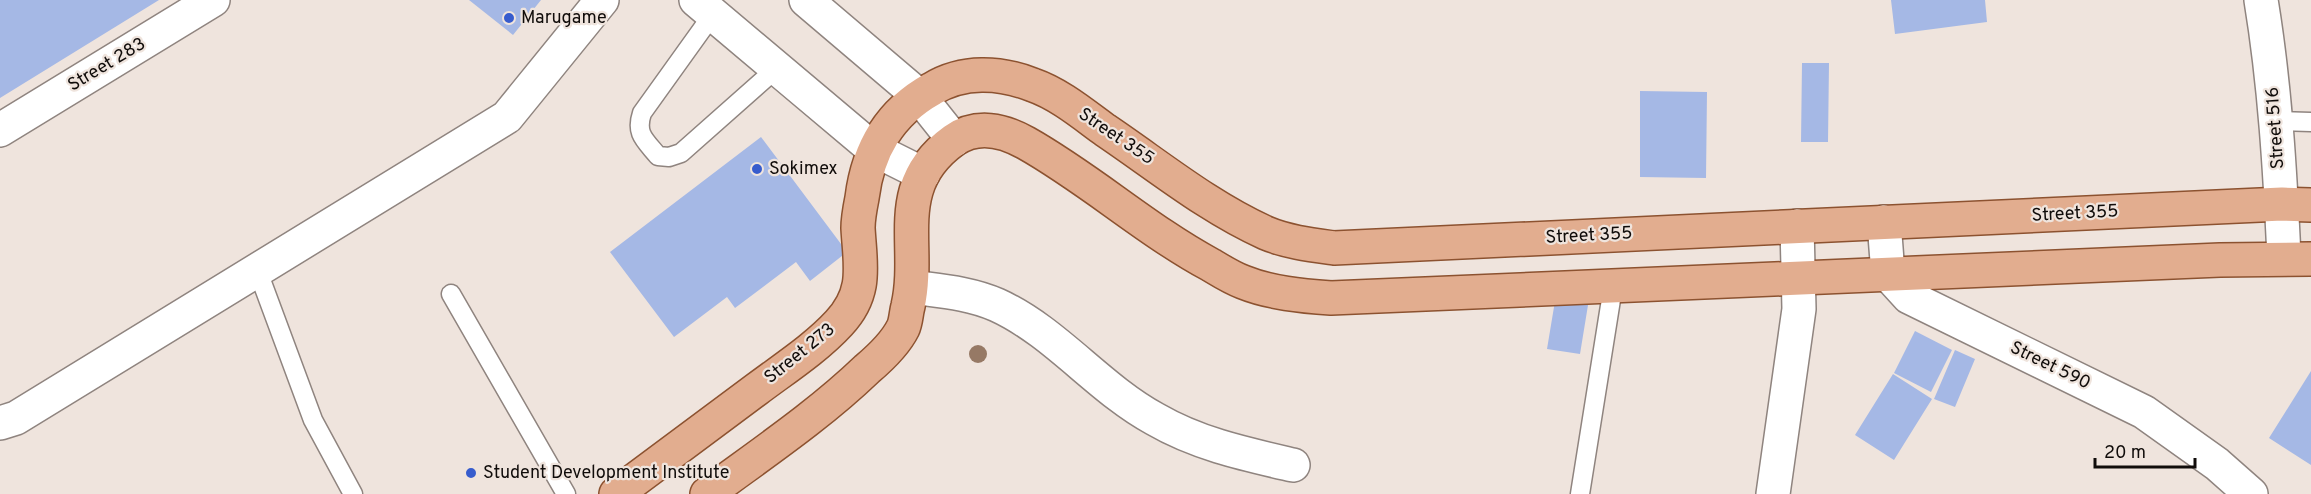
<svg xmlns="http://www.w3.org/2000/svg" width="2311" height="494" viewBox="0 0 2311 494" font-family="Overpass,sans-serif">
<rect width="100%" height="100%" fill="#efe4dd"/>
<!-- building -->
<path fill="#a5b8e5" d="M0,0H159L0,98Z
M469,0H541L513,35Z
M1891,0H1985L1987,22L1895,34Z
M1802,63H1829L1828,142H1801Z
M1640,91L1707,92L1706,178L1640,177Z
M761,137L847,252L810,281L796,262L735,308L727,297L674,337L610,252Z
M1556,295L1589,299L1580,354L1547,349Z
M1915,331L1952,350L1931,392L1894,373Z
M1955,350L1975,359L1955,407L1934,399Z
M2311,371V465L2269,438Z
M1893,374L1932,399L1894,460L1855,435Z"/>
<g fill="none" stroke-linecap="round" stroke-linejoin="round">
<!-- lane casing -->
<g stroke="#8f847f" stroke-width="21">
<path id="lane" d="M713,14L642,113C635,134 645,140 658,156L669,157L681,153L777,68
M2277,121L2311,122
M257,269L313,420L353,494
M451,294L566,494
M1580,494L1613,287"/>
</g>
<!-- street casing -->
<g stroke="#8f847f" stroke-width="36">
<path id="street" d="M912,287C941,291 970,293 997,305C1056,332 1098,388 1155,419C1198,444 1245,454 1293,465
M0,423L16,418L507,117L602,0
M1773,494L1799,309L1797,226"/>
</g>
<!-- secondary casing -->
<g stroke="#8f847f" stroke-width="36">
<path id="secondary" d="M696,0L873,149L923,174
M806,0L919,96L954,140
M2261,0C2275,85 2280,171 2284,257
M0,130L213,0
M1884,222L1888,274L1909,297L2144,412L2217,464L2251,494"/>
</g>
<!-- primary casing -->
<g stroke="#8c5230" stroke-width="36">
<path id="primary" d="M616,494C663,459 710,424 757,389C785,368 816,348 839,323C868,292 860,265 858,228C858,218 860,208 862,198C868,150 889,113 932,89C963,70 1000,72 1033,85C1059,94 1083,114 1105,130C1157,165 1208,207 1266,233C1287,242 1312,245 1334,248L2282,204L2311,205
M707,494C761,454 818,416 867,369C880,358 895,344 903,328C906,322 906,313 908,306C922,244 889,187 954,140C977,124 1003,130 1026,143C1090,179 1146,230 1211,265C1221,271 1232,278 1243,282C1270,293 1302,296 1331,298L2220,260L2311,259"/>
</g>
<!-- lane -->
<use href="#lane" stroke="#fff" stroke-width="18"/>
<!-- street -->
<use href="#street" stroke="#fff" stroke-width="33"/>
<!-- secondary -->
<use href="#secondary" stroke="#fff" stroke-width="33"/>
<!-- primary -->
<use href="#primary" stroke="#e2ad8f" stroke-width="33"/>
</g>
<!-- trees -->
<circle fill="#967965" cx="978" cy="354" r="9"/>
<!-- markers -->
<g fill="#375ccd" stroke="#efe4dd" stroke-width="2">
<circle cx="509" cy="18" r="6"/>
<circle cx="757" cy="169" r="6"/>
<circle cx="471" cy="473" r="6"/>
</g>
<g text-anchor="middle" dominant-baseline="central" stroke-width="4.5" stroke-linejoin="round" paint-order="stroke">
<!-- poi labels -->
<g font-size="18" fill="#100c0a" stroke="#efe4dd" text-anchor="start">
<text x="521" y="18">Marugame</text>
<text x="769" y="169">Sokimex</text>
<text x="483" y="473">Student Development Institute</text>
</g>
<!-- street labels -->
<g font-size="18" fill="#100c0a" stroke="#efe4dd">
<text transform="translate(107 65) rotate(-31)">Street 283</text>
<text transform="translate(2276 128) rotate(-94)">Street 516</text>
<text transform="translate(1116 137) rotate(34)">Street 355</text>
<text transform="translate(2075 214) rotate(-3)">Street 355</text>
<text transform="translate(1589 236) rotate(-3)">Street 355</text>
<text transform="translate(800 354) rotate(-39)">Street 273</text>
<text transform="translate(2050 366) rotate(26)">Street 590</text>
</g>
</g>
<!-- scale -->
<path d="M2095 458v9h100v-9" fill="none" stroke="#100c0a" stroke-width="3"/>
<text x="2104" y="458" font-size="18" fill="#100c0a" stroke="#efe4dd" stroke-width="4.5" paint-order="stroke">20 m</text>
</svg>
